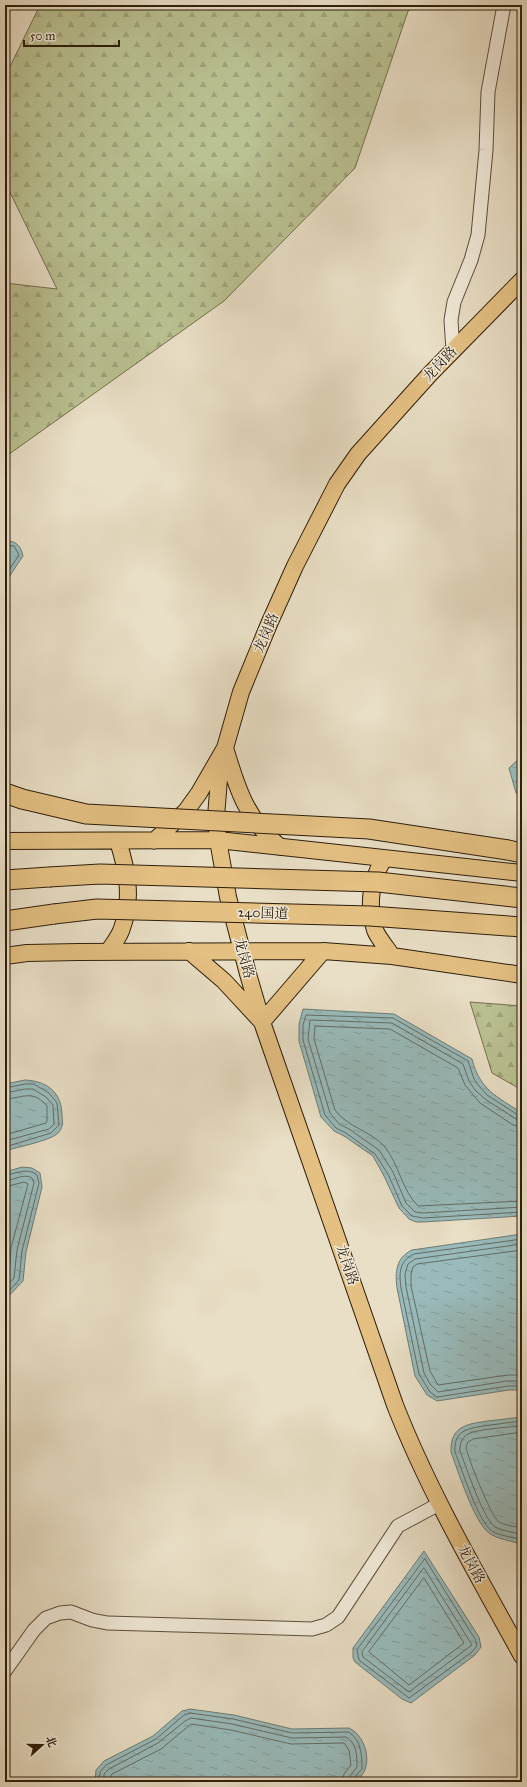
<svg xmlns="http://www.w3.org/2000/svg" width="527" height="1787" viewBox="0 0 527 1787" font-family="'IM FELL Great Primer','Noto Serif SC',serif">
<defs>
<pattern id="forest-firs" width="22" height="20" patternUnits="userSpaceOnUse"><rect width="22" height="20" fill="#bac192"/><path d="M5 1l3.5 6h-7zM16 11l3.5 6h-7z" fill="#a0a57d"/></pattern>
<pattern id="water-ripples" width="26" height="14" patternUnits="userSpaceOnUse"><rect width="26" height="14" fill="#99bbbc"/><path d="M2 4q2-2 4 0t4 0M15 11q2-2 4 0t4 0" fill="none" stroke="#84a0a0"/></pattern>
</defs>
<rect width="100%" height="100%" fill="#e9dfc6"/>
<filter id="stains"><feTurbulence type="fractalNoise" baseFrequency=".005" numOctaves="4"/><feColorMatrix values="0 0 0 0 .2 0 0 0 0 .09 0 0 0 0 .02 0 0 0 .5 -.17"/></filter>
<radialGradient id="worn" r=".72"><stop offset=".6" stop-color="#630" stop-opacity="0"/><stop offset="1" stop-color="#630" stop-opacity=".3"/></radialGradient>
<!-- forest -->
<path fill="url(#forest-firs)" stroke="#74704e" d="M40,5H416L408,11L355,168L224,301L5,457V283L57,289L5,182V77Z
M470,1002L522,1006V1090L492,1073Z"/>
<!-- water -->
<path fill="url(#water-ripples)" stroke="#6e7c75" d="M7,541C17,541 21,547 23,556L5,583V542Z
M522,756V792L516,793L509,768Z
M303,1009L394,1014L472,1059C480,1090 496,1096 522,1113V1216L423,1222H416L409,1219L399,1208L384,1176L373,1156L344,1136L334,1131L321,1117L299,1041V1024Z
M25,1080C48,1081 62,1093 62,1116C63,1123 63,1128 58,1133C50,1141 17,1147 5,1151V1084Z
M22,1167L32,1168L40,1173L42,1187L26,1252L23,1281L5,1300V1172Z
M522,1234V1390H509L437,1401L427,1395L415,1376L397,1288C395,1271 396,1258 412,1250Z
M522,1417V1544H521C511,1541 497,1539 489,1533C474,1522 458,1471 451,1452C450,1426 467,1424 488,1421C499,1420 511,1418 522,1417Z
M424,1551L479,1637L481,1647L475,1655L411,1703L402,1699L355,1662L353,1658V1648Z
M190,1709L234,1715L292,1729L349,1728C368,1737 375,1771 354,1782H95L96,1770L104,1761L153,1736L182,1711Z"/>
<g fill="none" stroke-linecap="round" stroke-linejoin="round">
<!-- shore -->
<path stroke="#646c64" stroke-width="1" d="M5,545L14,546L19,555L5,576
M5,1088L25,1084H34L49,1093L57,1103L59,1125L51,1133L5,1147
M5,1093L25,1089H33L46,1097L53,1105L54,1124L49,1129L5,1141
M5,1099C24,1098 32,1089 47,1106V1121L46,1123L5,1135
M522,1116L518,1115L487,1095L479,1086L474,1079L468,1061L393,1018L306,1015L303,1025V1040L325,1115L336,1128L346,1133L375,1154L388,1174L402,1206L412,1216L423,1218L522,1212
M522,1121L516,1119L485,1099L475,1090L469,1081L463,1064L392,1023L310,1020L308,1039L330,1113L339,1124L349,1129L379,1150L393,1172L406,1203L415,1212L423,1213L522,1207
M522,1127L513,1125L480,1103L465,1085L458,1068L390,1029L315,1026L314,1039L335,1110C347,1127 371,1131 385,1147C399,1165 402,1190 418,1206L522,1201
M5,1175C15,1174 28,1167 37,1175L39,1183L22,1251L19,1280L5,1295
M5,1181C14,1180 24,1173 32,1178L34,1183L17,1250L14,1278L5,1288
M5,1187L24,1182L28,1184L11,1248L9,1276L5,1280
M522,1239L414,1254C399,1261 399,1273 401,1288L419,1374L430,1392L437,1397L508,1386H522
M522,1244L415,1259L408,1264L405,1274L406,1287L424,1373L430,1384L438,1392L507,1381H522
M522,1250L417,1264L413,1267L411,1274V1286L430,1371L438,1385L508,1375H522
M522,1421C511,1422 501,1424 490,1425C472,1428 453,1428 455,1452C462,1469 478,1522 492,1531C500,1536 513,1537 522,1540
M522,1426C510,1427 477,1429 468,1434C461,1438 460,1444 460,1451C466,1466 483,1519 495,1527C503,1531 514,1532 522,1535
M522,1432L473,1439L468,1442L466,1447C467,1456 491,1516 498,1521C504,1526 515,1526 522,1528
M425,1559L475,1639L477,1646L472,1652L409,1698L359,1660L357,1650Z
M424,1568L472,1645L409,1692L363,1657L362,1652Z
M424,1578L464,1643L409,1685L369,1652Z
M99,1782L100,1772L106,1765L156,1739L184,1715L190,1713L233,1719L292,1733L348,1732C361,1739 362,1755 362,1769L354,1778L353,1782
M104,1782V1774L109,1769L158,1743L185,1721L191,1718L232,1724L292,1738L346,1737C357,1743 357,1756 357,1767L350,1776L348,1782
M110,1782V1777L112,1774L161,1749L191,1724L231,1730L291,1744L344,1743L349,1750L351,1765L344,1774L342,1782"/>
<!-- minor casing -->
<g stroke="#5d4e3a" stroke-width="15">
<path id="minor" d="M453,351L451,320L454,302L471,260L478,235L486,150L488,92L504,5
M5,1671L34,1630L46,1618L60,1613L71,1612L92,1620L107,1623L312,1629L326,1625L338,1617L398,1526L439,1504"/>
</g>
<!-- major casing -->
<g stroke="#2e1e0b" stroke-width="18">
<path id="major" d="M522,280L430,374L358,454L337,484L295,566L269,624L241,692L225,748L219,779L216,817L218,840L228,897L248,974L262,1022L395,1405C429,1492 477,1574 522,1656
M5,841L218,840L522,873
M154,841L186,811L199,793L225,748C237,788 246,819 280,847
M384,858C371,881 367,903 375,930C378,938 387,948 392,956
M189,951L224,981L262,1022L323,951
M108,952C113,944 120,936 122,928C133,898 127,870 118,841
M5,956L27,953L78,952L323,951L392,956L522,975"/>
</g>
<!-- highway casing -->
<g stroke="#2e1e0b" stroke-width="21">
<path id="highway" d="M508,850L522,853
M5,880L49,877
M5,921L54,914"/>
</g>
<!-- minor -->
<use href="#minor" stroke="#f1eada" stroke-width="13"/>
<!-- major -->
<use href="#major" stroke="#e4c083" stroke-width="16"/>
<!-- highway -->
<use href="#highway" stroke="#e4c083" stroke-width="19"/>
<!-- highway-bridge casing -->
<g stroke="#2e1e0b" stroke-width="21" stroke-linecap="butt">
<path id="highway-bridge" d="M5,793L22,799L86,814L369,829L508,850
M49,877L100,874L378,882L522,898
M54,914L97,909L370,916L522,927"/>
</g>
<!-- highway-bridge -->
<use href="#highway-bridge" stroke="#e4c083" stroke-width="19"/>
</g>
<g text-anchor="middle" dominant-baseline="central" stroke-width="3" stroke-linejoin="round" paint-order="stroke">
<!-- street labels -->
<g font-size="14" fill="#2e1e0b" stroke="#f1eada">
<text transform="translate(440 364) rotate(-46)">龙岗路</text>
<text transform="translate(266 633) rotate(-67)">龙岗路</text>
<text transform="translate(263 913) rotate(2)">240国道</text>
<text transform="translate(244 958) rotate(75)">龙岗路</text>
<text transform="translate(347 1265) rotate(71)">龙岗路</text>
<text transform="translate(471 1564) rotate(61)">龙岗路</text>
</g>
</g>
<!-- margin -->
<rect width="527" height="1787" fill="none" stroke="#e9dfc6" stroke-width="20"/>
<rect x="6" y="6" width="515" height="1775" fill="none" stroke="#2e1e0b" stroke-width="2"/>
<rect x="10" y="10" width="507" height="1767" fill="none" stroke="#2e1e0b"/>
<!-- north arrow -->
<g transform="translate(42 1745) rotate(69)" stroke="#f1eada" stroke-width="3" paint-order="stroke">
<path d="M0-3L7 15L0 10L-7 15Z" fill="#2e1e0b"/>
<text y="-6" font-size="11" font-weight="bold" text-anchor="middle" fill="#2e1e0b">北</text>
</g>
<!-- scale -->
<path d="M24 40v6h95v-6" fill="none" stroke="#2e1e0b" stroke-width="2"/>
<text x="30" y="40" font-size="12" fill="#2e1e0b" stroke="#f1eada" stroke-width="3" paint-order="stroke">50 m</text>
<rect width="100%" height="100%" filter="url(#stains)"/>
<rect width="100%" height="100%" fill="url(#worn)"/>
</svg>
